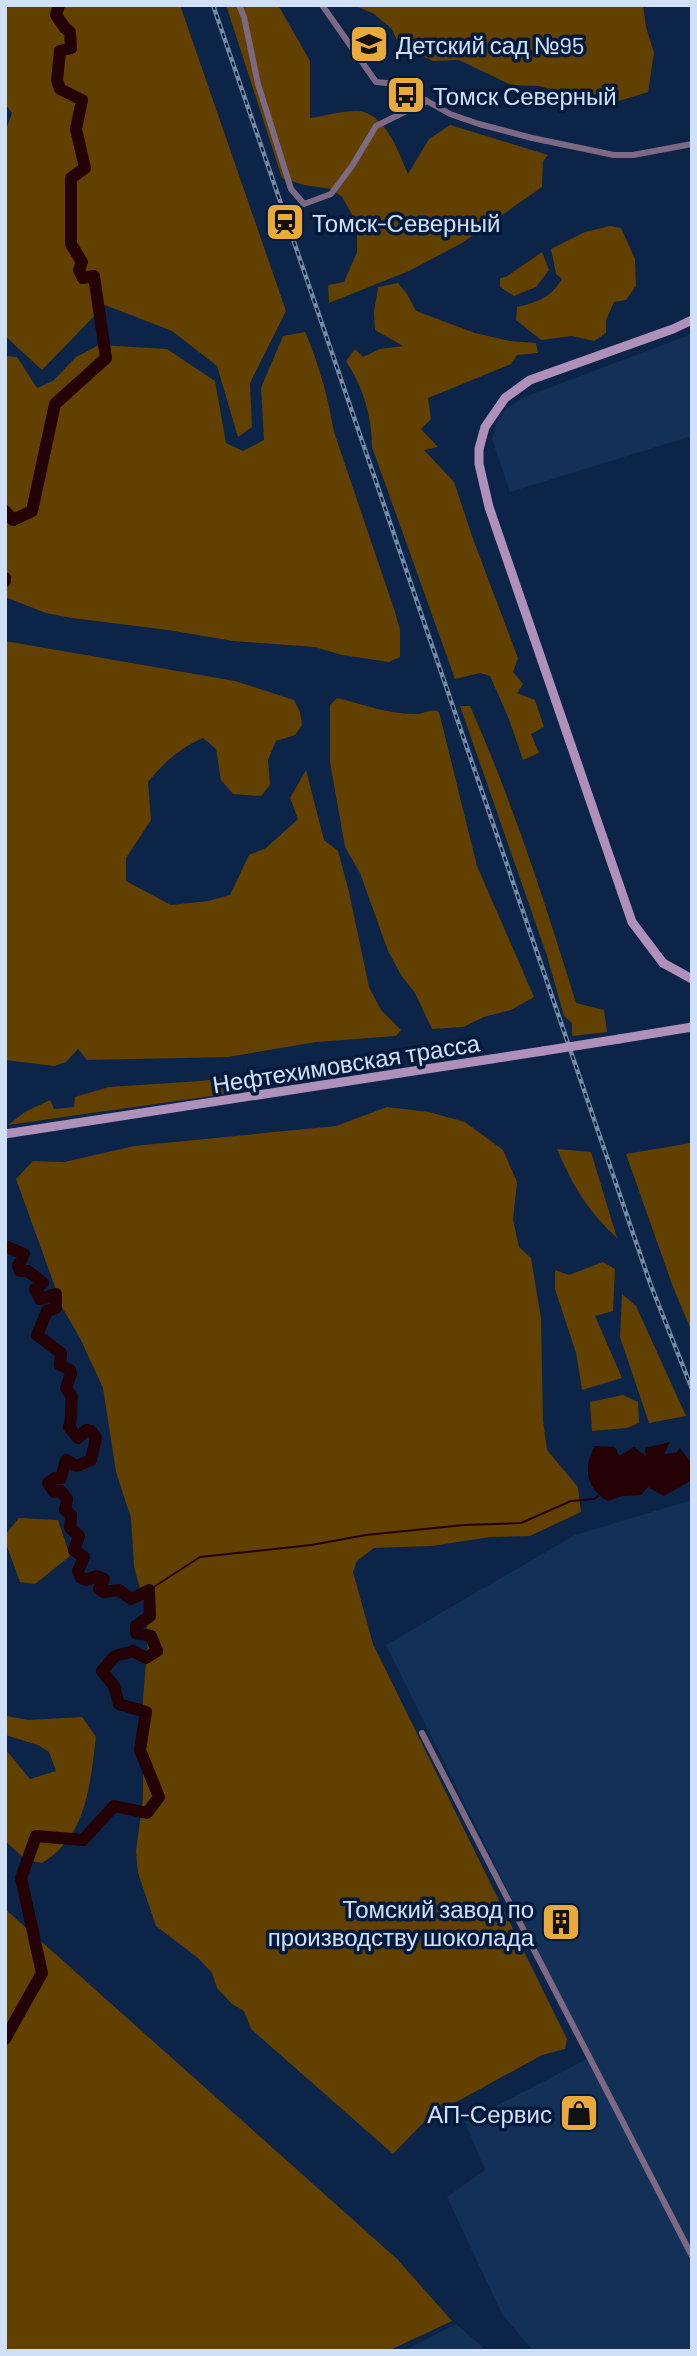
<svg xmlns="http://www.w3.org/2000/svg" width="697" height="2356" viewBox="0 0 697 2356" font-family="Barlow,sans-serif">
<rect width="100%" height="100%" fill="#0c2447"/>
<!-- built -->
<path fill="#133057" d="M692,334V436L510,492L492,439L497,422L506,409L522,398Z
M692,1500V2351H533L502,2314L447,2197L485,2170L465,2122L587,2059L585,2046L386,1645L575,1535Z
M456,2324L487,2351H403Z"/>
<!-- green -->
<path fill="#614000" d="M5,5H180L286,311L250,383L252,427L238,437L217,366L172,331L105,305L42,370L5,336V132L12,113L5,104Z
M226,5H278L310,61V118C325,116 344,110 359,111C386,114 399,153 408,174L429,139L450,125L548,155L543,161L542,187L462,243L409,271L329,303L328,285L344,282L357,252V223L342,197L331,189L304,185L282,178Z
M354,5H643L646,27L654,53L648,92L619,101L582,98L539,86L511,85L459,60L433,61L400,46L391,28L374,14Z
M610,226L621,228L635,259L636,286L626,300L614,302L606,320V333L594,341L572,336L541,340L516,320L517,307C538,302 550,298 562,279L556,274L551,249L585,232Z
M542,252L549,270L536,287L514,296L500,287V278L506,277Z
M398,283L407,294L416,311L475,333L510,341L536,343L538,353L517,355L511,364L428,398L431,419L421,429L438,447L424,450L454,482L473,539L518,658L513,672L523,684L517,693L535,700L544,727L531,734L539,753L523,760L509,719L490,676L480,673L455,679L372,447C372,416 363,387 346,361L355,349L363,357L380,349L403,346L375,330L374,312L378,287Z
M305,332C319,364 328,397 334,432L395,612L400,630V657L389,662L342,655L315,647L233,641L168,630L72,618L46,613L5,597V356L17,357L37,388L53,381L76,357L99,345L167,349L215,381L226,443L243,451L264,440L261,388L283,336Z
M5,641L235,681L294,700L300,712L302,725L295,735L276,741L268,760L270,785L261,796L233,794L221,780L216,749L203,738C180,748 163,763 148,782L151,820L126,858V881L171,905L208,901L230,895L249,855L266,848L298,819L290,798L306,770L324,840L338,851L349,892L369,987L381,1010L401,1030L396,1036L316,1042L228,1057L87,1060L78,1049L66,1062L54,1066L5,1060Z
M337,698C362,704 391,715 417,714C426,713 431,708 439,712L477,866L534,997L511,1010L484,1017L463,1027L432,1029L415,993L401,975L388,951L360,873L345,847L330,762V705Z
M460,706H470C513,803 545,902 576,1003L604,1010L607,1032L572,1036V1023L564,1016L547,956Z
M283,1071L288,1081L219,1095L8,1125L25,1112L50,1100L54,1109L74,1107L75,1097L109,1087L200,1081Z
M387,1107L429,1112L465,1122L503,1150L517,1182L513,1220L519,1247L531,1258L541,1318L543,1421L547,1450L578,1487L581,1512L530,1536L490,1537L432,1546L374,1548L357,1561L353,1572L373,1644L567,2039L565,2049L542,2055L429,2117L393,2154L251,2029L244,2011L232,2004L217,1988L212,1973L198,1958L156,1926L138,1873L136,1851L143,1798V1699L148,1638L143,1599L134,1567L131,1518L116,1472L103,1388L80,1338L63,1309L16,1179L33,1161L64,1162L134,1146L336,1126Z
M691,1143L692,1149V1332L673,1287L626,1154Z
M557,1149L591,1152L617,1238C587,1210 573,1186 557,1149Z
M603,1262L615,1269L613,1311L595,1316L622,1378L582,1390L576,1353L555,1289V1270L569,1275Z
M622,1294L636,1306L686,1416L649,1423L620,1337Z
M623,1395L638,1402L639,1423L627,1428L592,1431L590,1402Z
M19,1518L58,1520L70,1556L35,1584L20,1582L5,1541V1535Z
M7,1716L28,1720L82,1717L96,1737C90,1785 87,1836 42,1863L26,1860L5,1841V1749L30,1779L56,1771L49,1752L38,1745L5,1735Z
M5,1909L397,2259L452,2321L388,2351H5Z"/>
<!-- water -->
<path fill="#230105" d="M670,1442L664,1454L676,1453L680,1448L692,1464V1480L664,1496L648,1487L641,1495L622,1496L608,1501C587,1490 582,1467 595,1446L615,1447L619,1456L634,1447L646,1456L645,1448Z"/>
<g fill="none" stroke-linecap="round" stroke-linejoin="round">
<!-- stream -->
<path stroke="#230105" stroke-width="2" d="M149,1590L200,1557L311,1545L366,1535L464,1525L521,1523L571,1501L594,1499L598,1496"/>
<!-- river -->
<path stroke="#230105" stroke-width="12" d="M5,511L13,520L32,511L55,404L106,358L94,276L83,278L79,270L82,262L71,244V178L85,168L76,129L82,100L60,89L57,80L60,51L71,48L70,32L65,28L56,15L59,5
M5,578V581
M5,1246L24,1254L18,1266L20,1271H28L43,1283L35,1289L40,1299L56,1294V1308L47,1311L37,1335L61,1353L60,1365L70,1370L71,1374L66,1388L72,1397C70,1408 73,1417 69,1427L78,1438L86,1430L91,1431L96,1438L91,1460L77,1466L66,1460L61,1478H55L48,1483L54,1492L61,1491L67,1499L65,1510L71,1515L70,1528L79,1536L74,1550L84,1557L78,1571L81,1578L86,1580L97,1576L104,1579L99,1589L104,1592L119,1590L131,1599L149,1590L150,1616L136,1626V1633L151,1636L157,1651L146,1658L133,1651L115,1656L102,1671L114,1686L119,1704L146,1712L140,1750L159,1797L147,1813L114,1806L83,1840L36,1836L21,1878L42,1973L5,2039"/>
<!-- street -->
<path stroke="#7d6983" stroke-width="6" d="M239,5L244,17L258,84L291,189L304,204L331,194L352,166L376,126L427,101
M322,5L376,82L397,84L450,114L479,124L532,138L614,155H633L692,144
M422,1733L692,2256"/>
<!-- secondary -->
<path stroke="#af90ba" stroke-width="9" d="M692,320L673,329L530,380L505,398L485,427L479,449V464L489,507L632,922L663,963L692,979
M619,1039L692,1027
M5,1134L543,1051"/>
<!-- rail casing -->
<g stroke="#768aa6" stroke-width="4.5">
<path id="rail" d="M213,5L650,1283L692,1389"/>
</g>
<!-- rail -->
<use href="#rail" stroke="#031a3c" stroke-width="2" stroke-dasharray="5" stroke-linecap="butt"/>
<!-- secondary-bridge -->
<path stroke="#af90ba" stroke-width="9" d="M543,1051L619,1039"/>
</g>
<!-- icons -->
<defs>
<g id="school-square" transform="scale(2.0125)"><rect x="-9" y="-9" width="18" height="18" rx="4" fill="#eaaa39" stroke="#031a3c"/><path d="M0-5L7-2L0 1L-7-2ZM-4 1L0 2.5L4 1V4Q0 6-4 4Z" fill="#111"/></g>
<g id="bus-square" transform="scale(2.0125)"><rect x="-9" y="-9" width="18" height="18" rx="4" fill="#eaaa39" stroke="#031a3c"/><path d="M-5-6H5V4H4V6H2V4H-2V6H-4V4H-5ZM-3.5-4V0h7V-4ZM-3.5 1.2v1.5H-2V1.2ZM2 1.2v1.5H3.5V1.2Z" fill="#111"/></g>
<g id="station-square" transform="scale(2.0125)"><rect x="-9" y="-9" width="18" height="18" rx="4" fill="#eaaa39" stroke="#031a3c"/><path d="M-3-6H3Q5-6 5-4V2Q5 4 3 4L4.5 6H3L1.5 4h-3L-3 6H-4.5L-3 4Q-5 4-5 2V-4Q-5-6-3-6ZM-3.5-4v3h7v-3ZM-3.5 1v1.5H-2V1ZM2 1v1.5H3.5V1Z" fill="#111"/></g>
<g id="building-square" transform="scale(2.0125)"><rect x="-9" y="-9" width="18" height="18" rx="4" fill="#eaaa39" stroke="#031a3c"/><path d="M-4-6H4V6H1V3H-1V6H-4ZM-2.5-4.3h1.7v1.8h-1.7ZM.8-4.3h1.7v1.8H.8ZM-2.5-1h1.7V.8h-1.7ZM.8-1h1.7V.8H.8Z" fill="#111"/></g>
<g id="shop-square" transform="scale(2.0125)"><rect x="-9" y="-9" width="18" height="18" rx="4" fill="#eaaa39" stroke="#031a3c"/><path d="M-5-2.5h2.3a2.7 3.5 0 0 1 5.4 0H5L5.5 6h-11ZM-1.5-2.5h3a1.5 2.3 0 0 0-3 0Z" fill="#111"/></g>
</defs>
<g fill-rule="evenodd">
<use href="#school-square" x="369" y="44"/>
<use href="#bus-square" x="406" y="95"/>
<use href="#station-square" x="285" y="222"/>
<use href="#building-square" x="561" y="1922"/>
<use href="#shop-square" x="579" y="2113"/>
</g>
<g text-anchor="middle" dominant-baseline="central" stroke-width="7" stroke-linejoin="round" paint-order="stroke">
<!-- poi labels -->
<g font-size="24" fill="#d0e0f6" stroke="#031a3c" text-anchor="start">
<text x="396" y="44">Детский сад №95</text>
<text x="433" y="95">Томск Северный</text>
<text x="312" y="222">Томск-Северный</text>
<text x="534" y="1908" text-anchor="end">Томский завод по<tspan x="534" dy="28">производству шоколада</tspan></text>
<text x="552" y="2113" text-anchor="end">АП-Сервис</text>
</g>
<!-- street labels -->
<g font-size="24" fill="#d0e0f6" stroke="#031a3c">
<text transform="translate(346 1063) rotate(-9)">Нефтехимовская трасса</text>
</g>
</g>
<!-- border -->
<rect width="697" height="2356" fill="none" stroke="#d0e0f6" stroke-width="14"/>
</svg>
